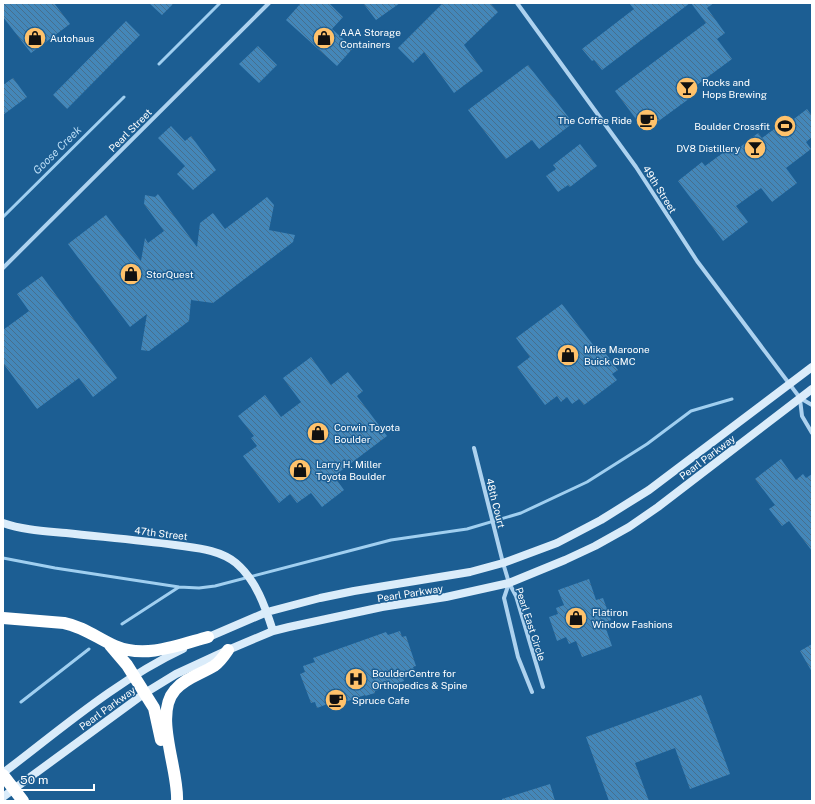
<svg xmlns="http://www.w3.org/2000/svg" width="815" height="804" viewBox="0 0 815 804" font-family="'Public Sans',sans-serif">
<defs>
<pattern id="building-back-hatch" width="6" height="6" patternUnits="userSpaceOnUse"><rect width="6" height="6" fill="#4487b9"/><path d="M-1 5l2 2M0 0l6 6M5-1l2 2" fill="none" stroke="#476f8d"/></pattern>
</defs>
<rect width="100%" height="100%" fill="#1c5e93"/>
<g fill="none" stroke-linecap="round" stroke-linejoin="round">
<!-- stream -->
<path stroke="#a0cff0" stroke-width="3" d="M159,64L220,3
M3,217L124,97
M3,558L55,568L179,587L199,588L215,586L391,540L467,529L521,513L587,482L647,444L691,411L732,399
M122,624L179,587
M21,702L89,649"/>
</g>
<!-- building -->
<path fill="url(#building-back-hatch)" d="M3,3H54L70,24L31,53L3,17Z
M149,3H174L162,15Z
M301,3H329L343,17L332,29L353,48L337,66L286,20Z
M363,3H400L376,20Z
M443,3H490L498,12L464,45L483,71L454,93L424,52L413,63L398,48Z
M629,3H690L602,70L594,60L592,61L582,49L634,9Z
M691,3H714L707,8L725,33L717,39L732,59L686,93L690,98L645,131L615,91L706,23Z
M126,21L140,35L67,109L53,95Z
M258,46L277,65L259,83L239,64Z
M528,65L573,123L539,149L532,140L506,159L468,110Z
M13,78L27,97L3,115V85Z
M807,109L812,116V137L806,142L811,149L786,168L797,183L772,202L761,188L736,206L748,222L723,241L678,181L702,162L705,166L731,147L734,152L758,133L762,138L788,119L790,122Z
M171,126L185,141L191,136L216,170L193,190L177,174L185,166L158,138Z
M580,144L597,166L570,187L568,185L558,192L546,176L556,169L553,165Z
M158,194L197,247L200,223L213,213L225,229L267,197L274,205L269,230L295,235L293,242L213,303L191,300L189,321L149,351L141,350L147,314L130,327L68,244L106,215L141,261L145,238L148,243L164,231L144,204L145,195L155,197Z
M42,276L117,378L93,397L79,378L37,409L3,363V330L29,311L17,294Z
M562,304L600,354L604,351L618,370L612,374L617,380L584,405L579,399L572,404L567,397L561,402L557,396L545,405L517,367L530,357L516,338Z
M311,357L331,385L348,372L363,391L357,396L387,436L334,476L344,490L322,507L311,493L297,503L290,494L279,503L243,456L257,446L251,438L254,436L238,416L265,395L281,417L301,402L283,378Z
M781,459L796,480L803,474L806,478L812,474V551L789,521L782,526L769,509L775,505L755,479Z
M589,579L596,600L603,598L611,620L604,623L612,646L582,657L576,641L569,644L566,637L557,641L549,617L558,614L556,608L564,605L558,590Z
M400,631L402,637L406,636L416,666L413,667L415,673L403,677L404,681L375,691V693L365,696V695L331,707L330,703L317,708L315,702L311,703L300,674L305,672L303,666L315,662L313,658L386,632L388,635Z
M812,644V672L800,651Z
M701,695L730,774L690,789L675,748L635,763L649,801H609L586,737Z
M550,784L555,801H502V799Z"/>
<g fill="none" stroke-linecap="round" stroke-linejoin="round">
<!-- street -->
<path stroke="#add2ef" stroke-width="4" d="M517,3L636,167L697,261L800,398L812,405
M3,268L269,3
M800,399L802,416L812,433
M474,448L503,563L509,583L516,596L543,687
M509,583L504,598L518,657L532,692"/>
<!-- secondary -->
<path stroke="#daecfa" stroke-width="8" d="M3,523C23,530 45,531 66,533C102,537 139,540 175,545C195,548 219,549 236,563C256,580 265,606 273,631
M204,639L267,612L320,598L354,591L470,572L503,563L557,543L601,520L649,490L812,367
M3,773C61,729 117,680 183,649
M3,797L145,693L176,674L228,650L273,631L289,627L382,607L446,597L509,583L565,560L595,546L629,527L658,507L812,389"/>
<!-- highway -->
<path stroke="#fff" stroke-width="12" d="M3,618L64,623C84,627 97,638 115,646C145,659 179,645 208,637
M110,645L127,665L154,708L161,740
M177,801C179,770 153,715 175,690C185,678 201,674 214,666C220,662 224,656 228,650"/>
<!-- highway-bridge -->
<path stroke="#fff" stroke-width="12" d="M3,775L23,801"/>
</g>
<!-- icons -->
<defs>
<g id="shop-disc" transform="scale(1.15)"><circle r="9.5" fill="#ffc26b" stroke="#1c5e93"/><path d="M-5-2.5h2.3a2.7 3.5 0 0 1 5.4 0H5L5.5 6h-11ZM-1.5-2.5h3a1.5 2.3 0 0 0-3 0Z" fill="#111"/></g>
<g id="bar-disc" transform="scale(1.15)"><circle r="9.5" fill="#ffc26b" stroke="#1c5e93"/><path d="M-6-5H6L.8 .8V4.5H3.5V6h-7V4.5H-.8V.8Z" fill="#111"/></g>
<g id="cafe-disc" transform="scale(1.15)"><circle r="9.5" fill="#ffc26b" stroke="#1c5e93"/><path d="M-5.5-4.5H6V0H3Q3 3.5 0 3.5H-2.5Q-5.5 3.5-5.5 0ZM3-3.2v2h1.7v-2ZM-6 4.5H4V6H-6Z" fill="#111"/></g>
<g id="stadium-disc" transform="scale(1.15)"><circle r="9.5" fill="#ffc26b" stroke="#1c5e93"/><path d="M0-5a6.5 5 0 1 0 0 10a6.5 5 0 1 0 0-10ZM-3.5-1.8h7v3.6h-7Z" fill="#111"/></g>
<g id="hospital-disc" transform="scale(1.15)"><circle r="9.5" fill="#ffc26b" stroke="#1c5e93"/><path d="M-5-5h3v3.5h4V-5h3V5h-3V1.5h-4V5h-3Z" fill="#111"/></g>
</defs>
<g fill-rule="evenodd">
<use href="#shop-disc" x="35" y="38"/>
<use href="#shop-disc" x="324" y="38"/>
<use href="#bar-disc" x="687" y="88"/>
<use href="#cafe-disc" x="647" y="120"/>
<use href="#stadium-disc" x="785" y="126"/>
<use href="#bar-disc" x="755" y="148"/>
<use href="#shop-disc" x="131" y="274"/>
<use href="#shop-disc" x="568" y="355"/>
<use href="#shop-disc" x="318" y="433"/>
<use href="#shop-disc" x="300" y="470"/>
<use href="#shop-disc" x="576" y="618"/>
<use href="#hospital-disc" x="356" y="679"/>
<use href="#cafe-disc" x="336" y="700"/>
</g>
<g text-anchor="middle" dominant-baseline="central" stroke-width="3" stroke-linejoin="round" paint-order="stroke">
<!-- poi labels -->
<g font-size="10" fill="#fff" stroke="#1c5e93" text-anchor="start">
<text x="340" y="32">AAA Storage<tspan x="340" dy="12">Containers</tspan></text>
<text x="50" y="38">Autohaus</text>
<text x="702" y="82">Rocks and<tspan x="702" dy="12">Hops Brewing</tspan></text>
<text x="632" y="120" text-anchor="end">The Coffee Ride</text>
<text x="770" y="126" text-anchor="end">Boulder Crossfit</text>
<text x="740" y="148" text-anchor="end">DV8 Distillery</text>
<text x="146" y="274">StorQuest</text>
<text x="584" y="349">Mike Maroone<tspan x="584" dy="12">Buick GMC</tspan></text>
<text x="334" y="427">Corwin Toyota<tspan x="334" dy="12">Boulder</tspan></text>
<text x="316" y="464">Larry H. Miller<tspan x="316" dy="12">Toyota Boulder</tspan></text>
<text x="592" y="612">Flatiron<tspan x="592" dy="12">Window Fashions</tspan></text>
<text x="372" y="673">BoulderCentre for<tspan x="372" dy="12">Orthopedics &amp; Spine</tspan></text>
<text x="352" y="700">Spruce Cafe</text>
</g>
<!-- street labels -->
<g font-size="10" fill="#fff" stroke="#1c5e93">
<text transform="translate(130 130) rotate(-45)">Pearl Street</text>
<text transform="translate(660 189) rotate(58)">49th Street</text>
<text transform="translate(707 457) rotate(-37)">Pearl Parkway</text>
<text transform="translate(496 503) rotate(76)">48th Court</text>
<text transform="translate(161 533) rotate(7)">47th Street</text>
<text transform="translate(410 593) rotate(-9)">Pearl Parkway</text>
<text transform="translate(531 624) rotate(72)">Pearl East Circle</text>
<text transform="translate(107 708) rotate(-36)">Pearl Parkway</text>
</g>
<!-- water labels -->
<g font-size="11" font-style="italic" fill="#b9dcf5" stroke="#1c5e93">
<text transform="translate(57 150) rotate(-45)">Goose Creek</text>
</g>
</g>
<!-- border -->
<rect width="815" height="804" fill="none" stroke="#ffffff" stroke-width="8"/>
<!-- scale -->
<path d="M14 784v6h80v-6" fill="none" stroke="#ffffff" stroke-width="2"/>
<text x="20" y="784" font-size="12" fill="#ffffff" stroke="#1c5e93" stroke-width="3" paint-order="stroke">50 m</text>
</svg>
